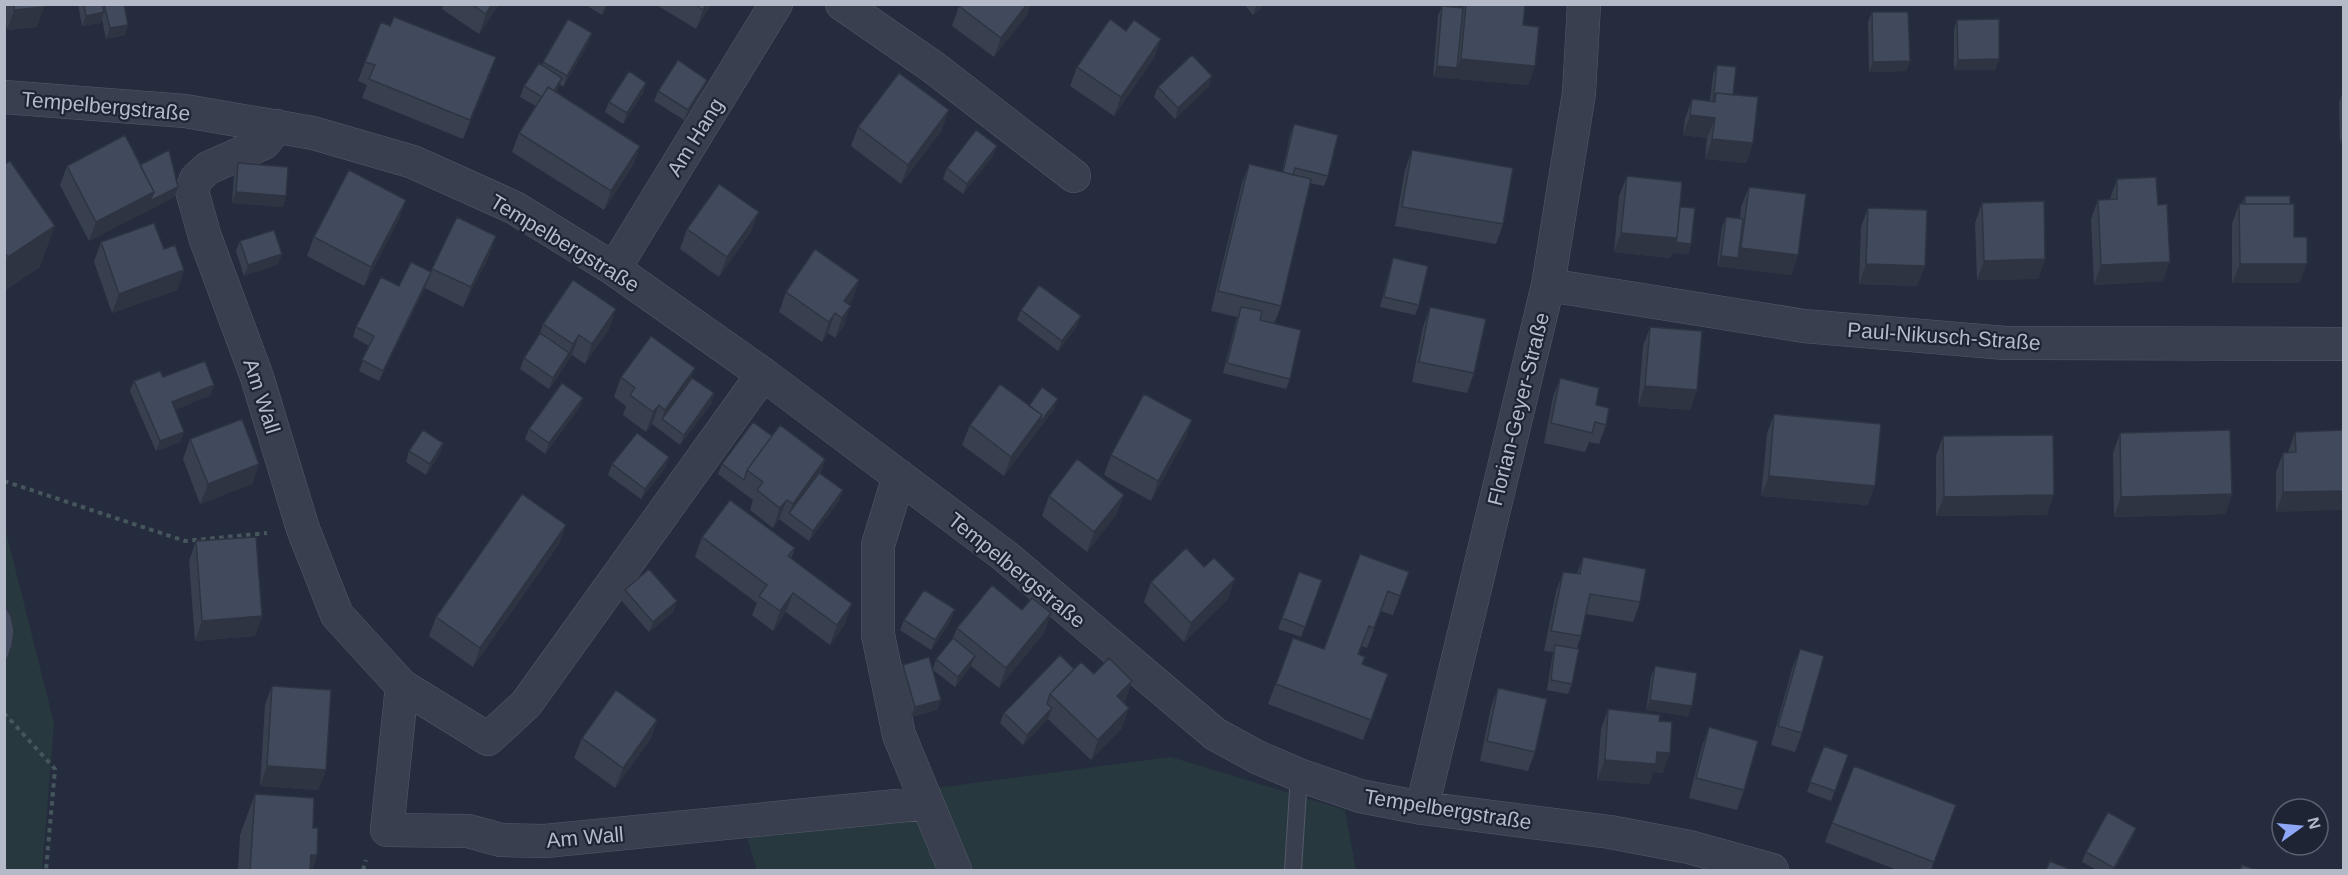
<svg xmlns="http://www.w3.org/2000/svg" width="2348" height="875" viewBox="0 0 2348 875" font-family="Helvetica,sans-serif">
<rect width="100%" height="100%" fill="#252c3e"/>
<!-- green -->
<path fill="#27393f" d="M4,524L54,723L42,870H5Z
M1171,757L1345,810L1356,870H757L740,814Z"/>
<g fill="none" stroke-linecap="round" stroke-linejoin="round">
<!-- service casing -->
<g stroke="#545a69" stroke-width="18">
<path id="service" d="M1293,870L1299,775"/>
</g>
<!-- minor casing -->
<g stroke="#545a69" stroke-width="34">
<path id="minor" d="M842,4L933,67L1074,176
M4,97L185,111L313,133L413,162L515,208L614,269L763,374L1005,556L1215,734L1257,757L1299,775L1360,796L1422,808L1610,832L1689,847L1772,870
M277,126L264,143L208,168L196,179L192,191L205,237L257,377L303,529L337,615L402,686L488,739L526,704L763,374
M614,269L776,4
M1548,285L1804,326L2005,343L2344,344
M899,476L878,545V635L899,735L955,870
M402,686L387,830L468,831L501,840L545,841L927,803
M1422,808L1548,285L1579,93L1584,4"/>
</g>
<!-- path -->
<path stroke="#45565c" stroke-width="4" stroke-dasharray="4.5 4.5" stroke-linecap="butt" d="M4,481L185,541L267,533
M4,713L55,769L46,870
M363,870L366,860"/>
<!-- service -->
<use href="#service" stroke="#393f4e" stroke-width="16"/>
<!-- minor -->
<use href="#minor" stroke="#393f4e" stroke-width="33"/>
</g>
<!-- wall -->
<path fill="#384050" d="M4,4H44L37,27L7,30Z
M78,4H124L128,25L125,35L106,39L102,19L100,23L82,26Z
M444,4H499L479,34L442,9Z
M584,4H608L602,15Z
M655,4H711L696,29Z
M1244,4H1266L1253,15Z
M1464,4H1525L1523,25L1535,66L1528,85L1433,77L1438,16L1442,6L1463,8Z
M959,6L1027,15L994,57L952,26Z
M1872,12L1910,61L1906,71L1869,72L1868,22Z
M1957,20L1999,59L1995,70H1954V30Z
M1126,31L1161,39L1154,58L1114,116L1070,86L1077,67Z
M592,33L588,44L563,87L560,84L556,92L640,146L633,165L604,210L512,152L519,133L536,106L520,97L524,86L542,65L543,62Z
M365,62L489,77L463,139L362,98L367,85L358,81Z
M1717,65L1733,95L1753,143L1746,163L1705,159L1707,138L1683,135L1685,119L1692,99L1710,101L1713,75Z
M1212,76L1209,86L1175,119L1154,97L1158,87Z
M646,83L643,93L623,124L605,112L609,102Z
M703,90L684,120L654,101L658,91Z
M2343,92V143H2340L2339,102Z
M1294,124L1328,176L1324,186L1310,183L1281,306L1274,324L1290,379L1286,389L1223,373L1237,317L1211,311L1242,183L1249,164L1282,172L1290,135Z
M858,127L942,130L901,184L851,146Z
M1412,150L1503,224L1496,244L1395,226L1405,170Z
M993,156L963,194L943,179L947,168Z
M238,163L286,196L283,207L232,203L234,173Z
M4,165L40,267L4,291Z
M140,165L178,187L174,197L89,241L60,185L67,166Z
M1627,176L1680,207L1691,244L1688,254L1672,253L1670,258L1614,252L1619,196Z
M2117,179L2163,281L2094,285L2091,219L2098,200L2110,199Z
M1749,187L1798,255L1791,275L1717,266L1722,227L1726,217L1740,219L1741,207Z
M2245,196L2290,204L2300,283H2232V224L2239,204H2242Z
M406,200L399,219L364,286L307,256L314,237Z
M1982,203L2045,259L2038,279L1977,280L1975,223Z
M1868,208L1917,286L1859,284L1861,227Z
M687,229L751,232L719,277L680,249Z
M496,236L489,256L463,307L425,288L426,286L379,381L359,371L369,346L353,337L356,327L399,286L431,272L432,269Z
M240,241L282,254L278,264L244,276L236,251Z
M101,242L164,249L184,270L177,290L112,313L94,262Z
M1393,258L1419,305L1415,315L1380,307L1390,268Z
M859,280L852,300L849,304L844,326L835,338L828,333L822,342L779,312L786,292Z
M1430,307L1474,373L1467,393L1412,382L1423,327Z
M1021,310L1077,326L1058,351L1017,320Z
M543,324L609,329L585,364L572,355L549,389L520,369L524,358L540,333Z
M1650,327L1697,390L1690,410L1638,406L1643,346Z
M163,377L211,395L175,410L184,432L180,442L156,451L130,391L134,381Z
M621,377L692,378L714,393L711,404L680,445L652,424L646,432L623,415L626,406L614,397Z
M1560,378L1596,405L1606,425L1599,444L1589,442L1585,452L1544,443L1553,397Z
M583,398L579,408L545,454L525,439L529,429Z
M1029,406L1054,409L1004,476L962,445L970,425Z
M1774,414L1868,505L1761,496L1767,434Z
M1192,420L1185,439L1151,501L1104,475L1111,455Z
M2343,430L2276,512V472L2283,453H2288L2295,432Z
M2120,433L2232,494L2225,514L2114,517L2113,453Z
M772,436L825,459L820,474L843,490L839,501L809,541L779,519L773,528L750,510L753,500L718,474L722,464Z
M1943,436L2047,515L1936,516V456Z
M190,439L259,464L252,484L200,504L183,459Z
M443,443L440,453L426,475L406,462L409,451Z
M669,457L665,468L641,499L608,475L612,464Z
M1124,495L1116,515L1087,552L1042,516L1049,496Z
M566,525L559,544L473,667L429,636L436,617Z
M702,537L795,548L791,558L845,624L830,645L786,612L773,631L752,615L757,603L695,557Z
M196,541L262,616L255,636L195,641L189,561Z
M1583,557L1640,602L1633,622L1586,614L1581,636L1577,648L1572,684L1568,694L1547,690L1553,652L1544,651L1556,592L1563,572L1577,574Z
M1204,567L1228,599L1184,642L1144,602L1151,582Z
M1299,572L1322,580L1301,637L1278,629Z
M1409,572L1393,615L1381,611L1367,648L1362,646L1359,654L1362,664L1388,674L1363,740L1268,704L1293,638L1324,649Z
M625,590L677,601L673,612L649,632L621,600Z
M1022,610L1051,613L1044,633L999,688L971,666L955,687L933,670L941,700L937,710L911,717L900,675L903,665L933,669L936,659L953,638L957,628Z
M904,620H951L931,650L900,630Z
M1800,649L1802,733L1795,752L1771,745L1792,669Z
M1655,666L1688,716L1646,710L1651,677Z
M1074,669L1094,674L1132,681L1125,701L1123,702L1122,728L1091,760L1048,719L1023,745L1000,723L1004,713Z
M272,686L326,770L318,790L260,786L265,705Z
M1498,688L1535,752L1528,771L1480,761L1491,707Z
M1608,709L1663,773L1653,772L1649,784L1597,780L1601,729Z
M657,720L650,740L615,788L574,758L582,738Z
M1709,727L1744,790L1737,810L1689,798L1702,746Z
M1824,746L1848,755L1831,801L1807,792Z
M255,794L313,828L317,855L312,870H238L240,835Z
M1956,805L1931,870H1897L1825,842L1832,823Z
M2132,839L2114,870H2097L2082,862L2086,852Z"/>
<!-- shaded-wall -->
<path fill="#2e3441" d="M492,4H499L479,34L486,14Z
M606,4H608L602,15Z
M706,4H711L696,29L703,10Z
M1027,4H1031L1027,15L994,57L1001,38Z
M1257,4H1266L1253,15Z
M44,7L37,27L7,30L14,10Z
M104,12L100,23L82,26L86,16Z
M128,25L125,35L106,39L110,28Z
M592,33L588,44L563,87L567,76Z
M1161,39L1154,58L1114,116L1121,97Z
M496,57L489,77L463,139L470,120Z
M1461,59L1535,66L1528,85L1433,77L1437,66L1457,68Z
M1999,59L1995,70H1954L1958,60Z
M1910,61L1906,71L1869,72L1873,62Z
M1212,76L1209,86L1175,119L1178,108Z
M562,78L558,89L545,110L549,100Z
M707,80L703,90L684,120L688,110Z
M646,83L643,93L623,124L627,113Z
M949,110L942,130L901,184L908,165Z
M1690,115L1715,118L1707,138L1683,135Z
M2343,133V143H2340Z
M1712,139L1753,143L1746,163L1705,159Z
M640,146L633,165L604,210L611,191Z
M997,146L993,156L963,194L967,184Z
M178,187L174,197L89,241L96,222L154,192Z
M236,192L286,196L283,207L232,203Z
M406,200L399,219L364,286L371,267Z
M759,212L751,232L719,277L727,257Z
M55,226L40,267L4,291V268L8,257Z
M1621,233L1677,238L1691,244L1688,254L1672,253L1670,258L1614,252Z
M496,236L489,256L463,307L471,287Z
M1741,248L1798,255L1791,275L1717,266L1721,256L1738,258Z
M282,254L278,264L244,276L248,265Z
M2045,259L2038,279L1977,280L1984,261Z
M2170,262L2163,281L2094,285L2101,265Z
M1866,264L1925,266L1917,286L1859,284Z
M2240,264H2307L2300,283H2232Z
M184,270L177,290L112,313L119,294Z
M430,275L426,286L379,381L383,371Z
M859,280L852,300L840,316L844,301Z
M851,306L844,326L835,338L842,318Z
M616,309L609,329L585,364L592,344Z
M835,313L828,333L822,342L829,322Z
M1081,316L1077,326L1058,351L1062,341Z
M579,335L572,355L549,389L553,378L569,353L573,344Z
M695,368L688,388L662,419L665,410Z
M214,385L211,395L168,413L172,402Z
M1645,386L1697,390L1690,410L1638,406Z
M714,393L711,404L680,445L684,435Z
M583,398L579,408L545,454L549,443Z
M1058,399L1054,409L1004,476L1011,457L1042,415Z
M659,405L652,424L646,432L653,412Z
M1192,420L1185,439L1151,501L1158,481Z
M184,432L180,442L156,451L160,441Z
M443,443L440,453L426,475L430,464Z
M669,457L665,468L641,499L645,489Z
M825,459L818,479L789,513L793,504Z
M259,464L252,484L200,504L208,484Z
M1769,476L1875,486L1868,505L1761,496Z
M843,490L839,501L809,541L813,531Z
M2343,491V510L2276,512L2283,492Z
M2232,494L2225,514L2114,517L2121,497Z
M1124,495L1116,515L1087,552L1094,532Z
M2054,495L2047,515L1936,516L1944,497Z
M787,500L779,519L773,528L780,508Z
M566,525L559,544L473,667L480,648Z
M1235,579L1228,599L1184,642L1191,623Z
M793,593L786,612L773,631L780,611Z
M677,601L673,612L649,632L653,622Z
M852,604L845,624L830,645L837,625Z
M955,609L951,620L931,650L935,640Z
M1051,613L1044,633L999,688L1006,668Z
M262,616L255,636L195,641L202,621Z
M975,656L971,666L955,687L958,677Z
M1132,681L1125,701L1110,716L1117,696Z
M941,700L937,710L911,717L915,707Z
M1650,700L1692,706L1688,716L1646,710Z
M1052,708L1048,719L1023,745L1027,735Z
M1129,708L1122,728L1091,760L1098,740Z
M657,720L650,740L615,788L623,768Z
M1657,752L1670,753L1663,773L1653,772L1649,784L1597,780L1605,760Z
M267,766L326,770L318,790L260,786Z
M2136,828L2132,839L2114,870H2113Z
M311,855H317L312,870H305Z"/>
<!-- building -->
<path fill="#414a5d" stroke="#2e3441" stroke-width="1.5" d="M14,4H44V7L14,10Z
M84,4H102L104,12L86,16Z
M104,4H124L128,25L110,28Z
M471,4H492L486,14Z
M694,4H706L703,10Z
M961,4H1027L1001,38L959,6Z
M1466,4H1525L1523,25L1539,27L1535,66L1461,59Z
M1442,6L1463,8L1457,68L1437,66Z
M1872,12H1908L1910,61L1873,62Z
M394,17L496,57L470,120L369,79L375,65L365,62L381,22L390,26Z
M568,19L592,33L567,76L543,62Z
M1110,19L1126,31L1134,20L1161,39L1121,97L1077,67Z
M1999,19V59L1958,60L1957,20Z
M1192,55L1212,76L1178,108L1158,87Z
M678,60L707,80L688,110L658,91Z
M539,63L562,78L554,91L548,87L542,97L524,86Z
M1717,65L1736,67L1733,95L1716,93L1713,102Z
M629,71L646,83L627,113L609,102Z
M899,73L949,110L908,165L858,127Z
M548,87L640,146L611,191L519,133Z
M1716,93L1758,97L1753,143L1712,139L1715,118L1690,115L1692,99L1715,102Z
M1294,124L1338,135L1328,176L1295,168L1293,175L1283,172Z
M976,130L997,146L967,184L947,168Z
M125,135L154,192L96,222L67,166Z
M169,150L178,187L150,201L154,192L140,165Z
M1412,150L1513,168L1503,224L1402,207Z
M10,161L55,226L8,257L4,252V165Z
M238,163L288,167L286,196L236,192Z
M1249,164L1311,179L1281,306L1218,291Z
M349,170L406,200L371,267L314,237Z
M1627,176L1682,182L1677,238L1621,233Z
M2156,177L2158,205L2167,204L2170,262L2101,265L2098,200L2117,199V179Z
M719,184L759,212L727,257L687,229Z
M1749,187L1806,194L1798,255L1741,248Z
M2245,196H2290V204H2245Z
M2044,201L2045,259L1984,261L1982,203Z
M2239,204H2294V237H2307V264H2240Z
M1680,207L1695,208L1691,244L1675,242L1677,238Z
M1868,208L1927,210L1925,266L1866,264Z
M457,217L496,236L471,287L432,269Z
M1726,217L1743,219L1738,258L1721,256Z
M154,223L164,249L175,245L184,270L119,294L101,242Z
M274,230L282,254L248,265L240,241Z
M815,249L859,280L844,301L851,306L842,318L835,313L829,322L786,292Z
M1393,258L1428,266L1419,305L1384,297Z
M411,262L431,272L383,371L362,360L374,336L356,327L381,277L399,286Z
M573,280L616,309L592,344L579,335L573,344L543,324Z
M1039,285L1081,316L1062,341L1021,310Z
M1241,307L1262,311L1260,320L1301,330L1290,379L1227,363Z
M1430,307L1486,319L1474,373L1419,362Z
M1650,327L1702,331L1697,390L1645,386Z
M540,333L569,353L553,378L524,358Z
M651,336L695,368L665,410L659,405L653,412L630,395L635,388L621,377Z
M205,361L214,385L172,402L184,432L160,441L134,381L160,371L163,377Z
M692,378L714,393L684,435L662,419Z
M1560,378L1599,388L1596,405L1609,408L1606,425L1595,422L1592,433L1551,423Z
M562,383L583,398L549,443L529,429Z
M1000,384L1042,415L1011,457L970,425Z
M1042,387L1058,399L1038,425L1042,415L1029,406Z
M1144,394L1192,420L1158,481L1111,455Z
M1774,414L1881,424L1875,486L1769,476Z
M242,419L259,464L208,484L190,439Z
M753,422L772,436L747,470L744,480L722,464Z
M780,425L825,459L793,504L787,500L780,508L757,490L763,482L747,470Z
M423,430L443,443L430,464L409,451Z
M2230,430L2232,494L2121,497L2120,433Z
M2343,430V491L2283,492V453L2296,452L2295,432Z
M637,433L669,457L645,489L612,464Z
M2053,435L2054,495L1944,497L1943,436Z
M1077,459L1124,495L1094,532L1049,496Z
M819,473L843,490L813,531L789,513Z
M522,494L566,525L480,648L436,617Z
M730,500L795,548L788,556L852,604L837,625L793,593L780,611L759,596L767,585L702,537Z
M256,537L262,616L202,621L196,541Z
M1186,548L1204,567L1214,558L1235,579L1191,623L1151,582Z
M1360,554L1409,572L1400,596L1388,591L1374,628L1369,626L1358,654L1365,657L1362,664L1388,674L1371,720L1276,684L1293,638L1324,649Z
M1583,557L1646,569L1640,602L1590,594L1581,636L1551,631L1563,572L1580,574Z
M649,569L677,601L653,622L625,590Z
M1299,572L1322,580L1305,627L1282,618Z
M992,585L1022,610L1032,598L1051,613L1006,668L957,628Z
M924,590L955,609L935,640L904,620Z
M4,604L11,616L14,630L12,646L7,659L4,662Z
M953,638L975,656L958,677L936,659Z
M1555,645L1579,649L1572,684L1551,680Z
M1800,649L1824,656L1802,733L1778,726Z
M1060,655L1074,669L1050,694L1047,704L1052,708L1027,735L1004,713Z
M929,657L941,700L915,707L903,665Z
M1109,658L1132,681L1117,696L1129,708L1098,740L1050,694L1081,662L1094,674Z
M1655,666L1697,673L1692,706L1650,700Z
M272,686L331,690L326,770L267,766Z
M1498,688L1547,699L1535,752L1487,741Z
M616,690L657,720L623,768L582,738Z
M1608,709L1660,715L1659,721L1672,722L1670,753L1657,752L1656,764L1605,760Z
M1709,727L1758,741L1744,790L1696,778Z
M1824,746L1848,755L1835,791L1810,782Z
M1854,766L1956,805L1934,862L1832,823Z
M255,794L314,798L313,828H318L317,855H311L310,870H250Z
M2108,812L2136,828L2114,868L2086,852Z
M2050,861L2071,870H2046Z
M2242,865L2257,870H2240Z"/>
<g text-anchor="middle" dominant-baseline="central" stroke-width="4.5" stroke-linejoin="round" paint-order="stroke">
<!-- street labels -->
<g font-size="21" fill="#b5bac9" stroke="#1e2434">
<text transform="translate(106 106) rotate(5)">Tempelbergstraße</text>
<text transform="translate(695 137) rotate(-58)">Am Hang</text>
<text transform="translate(565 243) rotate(31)">Tempelbergstraße</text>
<text transform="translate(1944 336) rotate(4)">Paul-Nikusch-Straße</text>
<text transform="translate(262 396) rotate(72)">Am Wall</text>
<text transform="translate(1518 409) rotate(-76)">Florian-Geyer-Straße</text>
<text transform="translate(1017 570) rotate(39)">Tempelbergstraße</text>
<text transform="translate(1448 809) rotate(9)">Tempelbergstraße</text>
<text transform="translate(585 837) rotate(-5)">Am Wall</text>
</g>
</g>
<!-- border -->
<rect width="2348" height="875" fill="none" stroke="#b5bac9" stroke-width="12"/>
<!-- north arrow -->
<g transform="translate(2300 827) rotate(75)"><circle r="28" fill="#1e2434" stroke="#5a6070" stroke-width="1.5"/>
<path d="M0-4.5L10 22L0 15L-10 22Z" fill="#8ea7f6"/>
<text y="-9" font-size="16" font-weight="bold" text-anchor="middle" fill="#b5bac9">N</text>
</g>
</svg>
